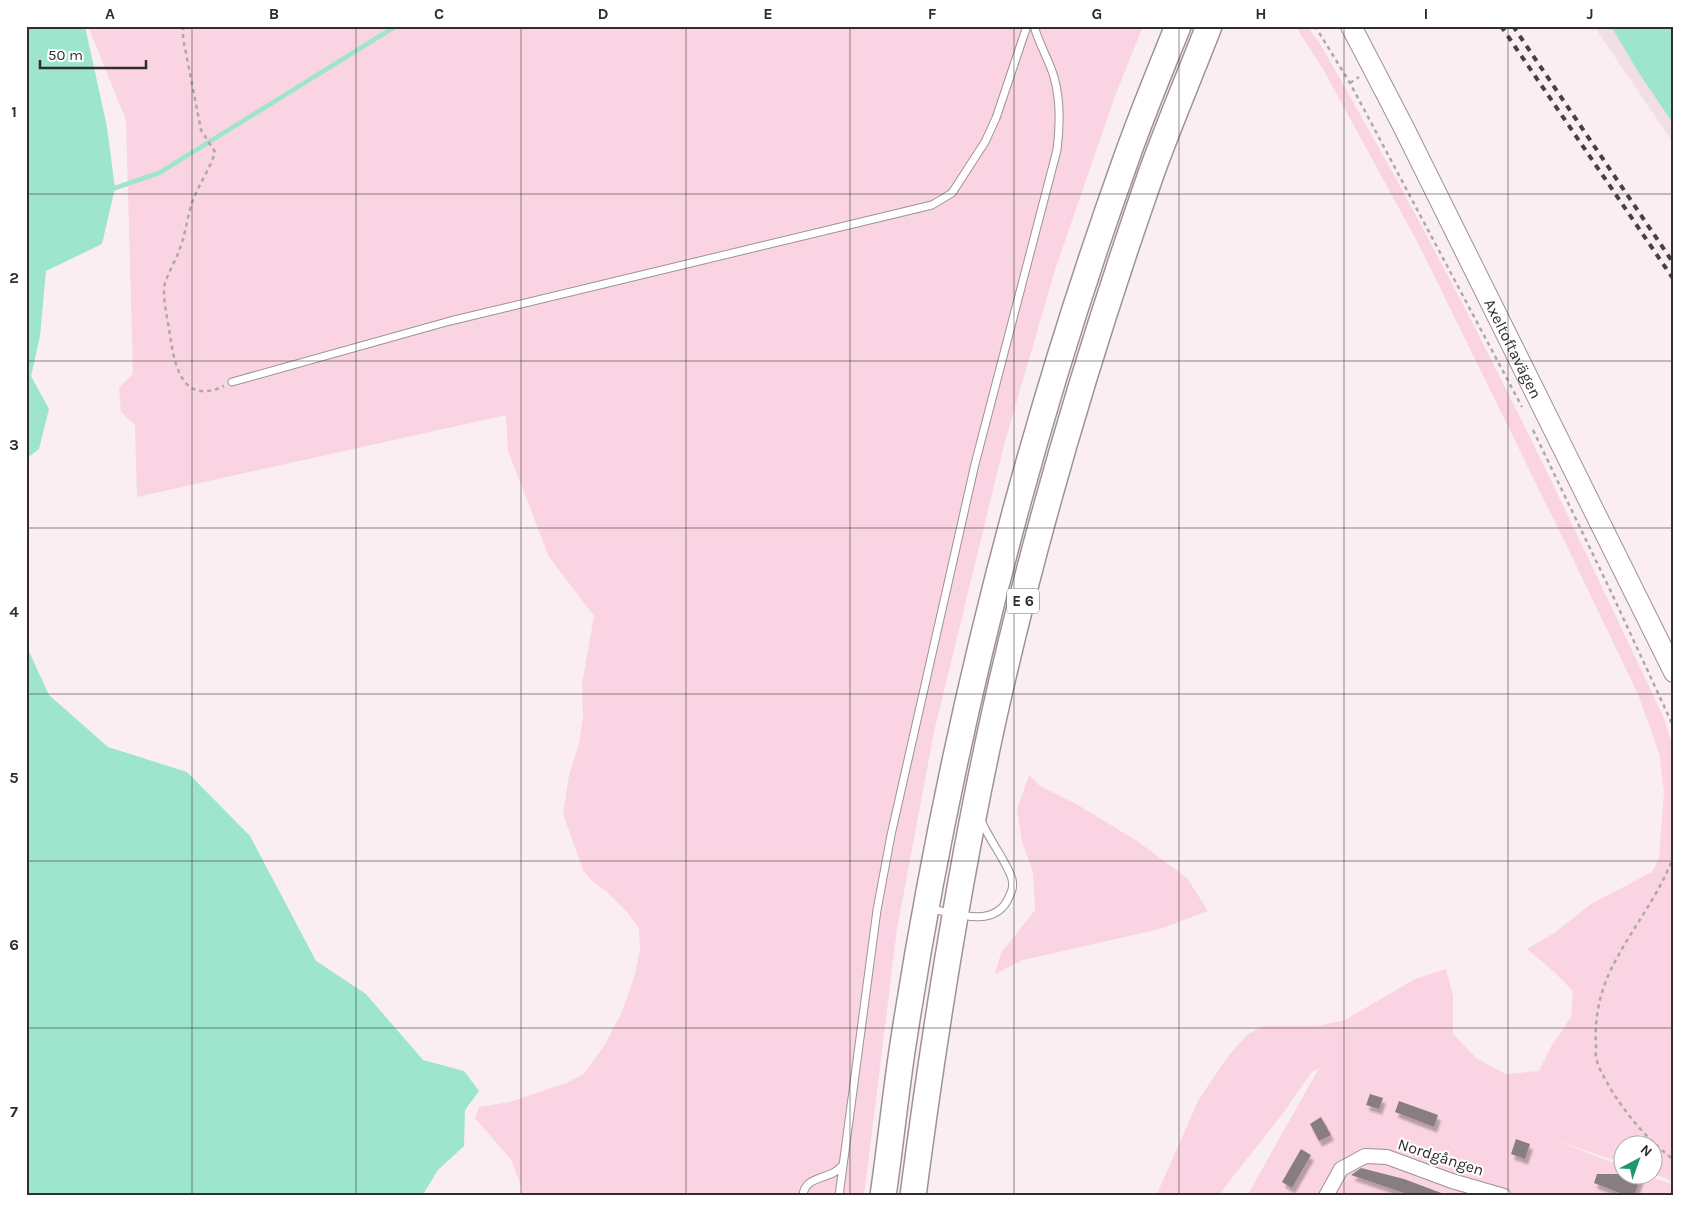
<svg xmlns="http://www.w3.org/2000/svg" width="1700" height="1222" viewBox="0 0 1700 1222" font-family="Karla,sans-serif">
<defs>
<filter id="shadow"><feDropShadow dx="3" dy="5.5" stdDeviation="1" flood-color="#0004"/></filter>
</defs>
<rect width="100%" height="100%" fill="#faeef2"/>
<!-- built -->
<path fill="#f2dee5" d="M1594,26H1674V144Z"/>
<!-- green -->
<path fill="#fad4e2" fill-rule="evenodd" d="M88,26H1143L1115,96L1055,270L1004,445L934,732L897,929L864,1196H517L522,1188L511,1160L475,1118L479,1107L510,1102L566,1083L584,1074L604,1046L621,1014L634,978L640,950L639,928L627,912L607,892L590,879L583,870L563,814L569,775L579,744L583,717L582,684L594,616L549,557L508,451L506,415L137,497L135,425L121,412L119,387L133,374L126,120Z
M1307,26L1319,42C1360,114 1401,186 1439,259C1519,409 1591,564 1664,718L1674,750V837L1671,853L1674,857V1196H1247L1319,1068L1311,1073L1284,1112L1224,1188L1220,1196H1156L1199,1099L1229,1055L1247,1035L1263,1026H1316L1345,1020L1415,979L1446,969L1453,996V1034L1476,1058L1506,1074L1539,1071L1551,1047L1571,1017L1573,991L1552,970L1527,949L1554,933L1591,904L1652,872L1659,858L1664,792L1659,753L1638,694L1575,563L1420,247L1323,69L1296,27ZM1552,1139L1622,1163V1144H1652L1653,1174L1668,1179L1672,1184L1645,1175L1622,1174V1166Z
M1029,775L1040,786L1078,805L1137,841L1187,878L1208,911L1160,929L1023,960L995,974L1001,953L1035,910L1033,872L1022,842L1017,810Z"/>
<!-- water -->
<path fill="#9de5cd" d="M26,26H85L107,127L115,188L102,244L46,271L40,336L31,376L49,409L39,449L26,459Z
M1611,26H1674V125L1637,70Z
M26,645L49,695L108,747L187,772L250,836L316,961L366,994L423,1060L464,1071L479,1091L465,1110L464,1146L438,1170L422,1196H26Z"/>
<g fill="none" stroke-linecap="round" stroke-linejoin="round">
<!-- stream -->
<path stroke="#9de5cd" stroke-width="4.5" d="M115,188L159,173L396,26"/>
</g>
<!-- building -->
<path fill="#887d81" filter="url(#shadow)" d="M1370,1094L1383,1098L1379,1109L1366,1105Z
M1399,1101L1438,1115L1434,1127L1395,1112Z
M1321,1117L1331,1135L1319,1141L1310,1124Z
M1516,1139L1530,1144L1525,1159L1511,1154Z
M1301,1149L1311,1155L1292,1188L1282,1182Z
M1361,1168L1404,1179L1444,1194V1196H1413L1351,1175Z
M1597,1174H1634L1641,1177L1634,1196H1619L1620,1193L1594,1183Z"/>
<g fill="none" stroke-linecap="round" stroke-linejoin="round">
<!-- service casing -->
<g stroke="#9d9296" stroke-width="9">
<path id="service" d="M232,382L450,321L932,205L952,193L985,142L996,118L1027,26
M931,909C955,913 992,928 1007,901C1011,893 1014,888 1012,879C1008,864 988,838 981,820
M803,1196C804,1179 821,1179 833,1173C837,1171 840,1168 843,1165
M839,1196L877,910L891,835L975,464L1057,150C1060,126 1061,101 1054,77C1049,60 1039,44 1034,26"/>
</g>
<!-- minor casing -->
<g stroke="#9d9296" stroke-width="16">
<path id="minor" d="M1326,1196L1341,1169L1365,1156L1387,1157L1452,1181L1504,1196"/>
</g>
<!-- secondary casing -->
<g stroke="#9d9296" stroke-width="22">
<g id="secondary">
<path id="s1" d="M1351,26L1403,126L1674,672"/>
</g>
</g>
<!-- motorway casing -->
<g stroke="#9d9296" stroke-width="28">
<path id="motorway" d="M883,1196C890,1148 895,1099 902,1051C948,750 1022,449 1125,162C1141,116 1160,71 1178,26
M913,1196C934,1035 959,875 994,716C1035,533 1089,351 1151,174C1169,124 1190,75 1209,26"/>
</g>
<!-- path -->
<path stroke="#b0a7aa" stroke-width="2.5" stroke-dasharray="4 4" stroke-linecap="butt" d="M183,26V38L201,130L215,152C210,169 199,184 193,200C187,216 186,233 180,248C176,260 169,271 165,283C162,297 167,315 169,329C174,360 179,407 224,386
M1315,26L1350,83L1522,407
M1350,83L1359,77
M1533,430L1613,596L1670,719L1674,732
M1674,855C1661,892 1635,924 1617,958C1601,986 1594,1015 1596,1046C1596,1051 1595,1057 1597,1061C1598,1066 1601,1071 1603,1075C1620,1108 1645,1138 1674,1160"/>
<!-- service -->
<use href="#service" stroke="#fff" stroke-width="7"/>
<!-- minor -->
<use href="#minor" stroke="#fff" stroke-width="14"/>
<!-- secondary -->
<use href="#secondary" stroke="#fff" stroke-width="20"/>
<!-- motorway -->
<use href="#motorway" stroke="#fff" stroke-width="25"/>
<!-- rail -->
<path stroke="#464142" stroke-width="4" stroke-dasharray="6 6" stroke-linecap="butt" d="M1501,26L1674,280
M1513,26L1674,264"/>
</g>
<!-- grid -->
<path fill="none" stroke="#312d2e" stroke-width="1" stroke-opacity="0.55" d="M192,26V1196M356,26V1196M521,26V1196M686,26V1196M850,26V1196M1014,26V1196M1179,26V1196M1344,26V1196M1508,26V1196M26,194H1674M26,361H1674M26,528H1674M26,694H1674M26,861H1674M26,1028H1674"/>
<g text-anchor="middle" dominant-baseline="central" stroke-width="4" stroke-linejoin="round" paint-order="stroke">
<!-- shield labels -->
<rect fill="#fff" stroke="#6f6c6d" stroke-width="1" x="1007" y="588.5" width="32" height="25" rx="4"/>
<g font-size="15" font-weight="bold" fill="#312d2e">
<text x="1023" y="601">E 6</text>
</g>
<!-- street labels -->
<g font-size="16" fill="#312d2e" stroke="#fff">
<text stroke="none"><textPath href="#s1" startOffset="361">Axeltoftavägen</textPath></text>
<text transform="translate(1441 1157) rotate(18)">Nordgången</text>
</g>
</g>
<!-- border -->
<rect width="1700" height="1222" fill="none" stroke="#ffffff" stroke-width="55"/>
<!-- north arrow -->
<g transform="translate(1638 1160) rotate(41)"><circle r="24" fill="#ffffff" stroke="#adabab"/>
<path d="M0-4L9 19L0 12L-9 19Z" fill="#239577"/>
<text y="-8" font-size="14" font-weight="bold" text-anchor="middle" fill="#312d2e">N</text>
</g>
<!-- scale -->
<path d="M40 60v8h106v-8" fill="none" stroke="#312d2e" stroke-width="2.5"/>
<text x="48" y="60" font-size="15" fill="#312d2e" stroke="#ffffff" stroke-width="4" paint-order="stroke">50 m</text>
<rect x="28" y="28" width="1644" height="1166" fill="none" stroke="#312d2e" stroke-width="2"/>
<g font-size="16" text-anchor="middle" font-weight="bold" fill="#312d2e">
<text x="110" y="19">A</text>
<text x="274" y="19">B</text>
<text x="439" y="19">C</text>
<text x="603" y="19">D</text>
<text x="768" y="19">E</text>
<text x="932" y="19">F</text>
<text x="1097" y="19">G</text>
<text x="1261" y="19">H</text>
<text x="1426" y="19">I</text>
<text x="1590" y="19">J</text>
<text x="14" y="117">1</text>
<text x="14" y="283">2</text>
<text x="14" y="450">3</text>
<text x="14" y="617">4</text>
<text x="14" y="783">5</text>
<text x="14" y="950">6</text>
<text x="14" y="1117">7</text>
</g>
</svg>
